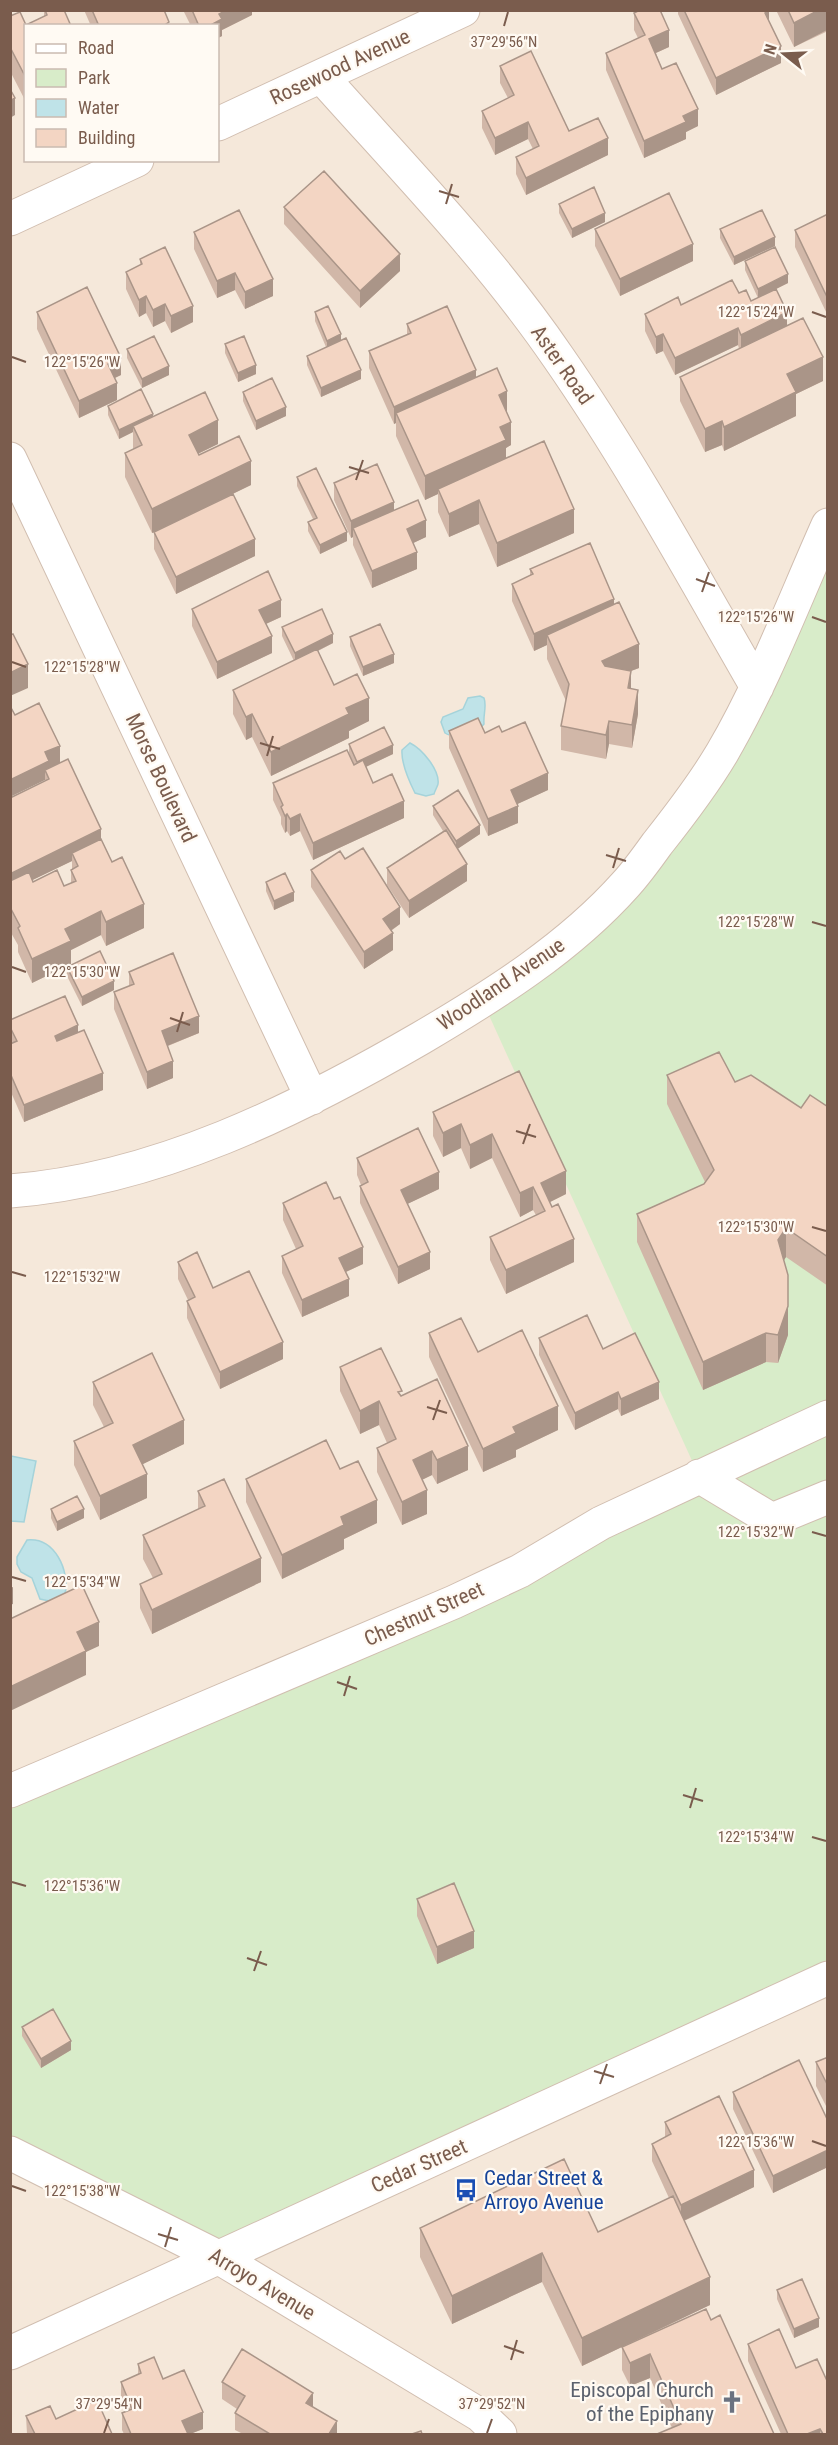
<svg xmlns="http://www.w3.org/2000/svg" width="838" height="2445" viewBox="0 0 838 2445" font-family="'Roboto Condensed',sans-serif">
<rect width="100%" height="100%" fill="#fdf6ec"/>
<!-- residential -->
<path fill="#f5e8da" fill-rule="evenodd" d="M11,11H827V2434H11ZM26,26H218V160H26Z"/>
<!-- green -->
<path fill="#d8ecc9" d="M827,525V1978L218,2257L11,2153L10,1791L699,1476L482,1000L677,818Z"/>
<!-- water -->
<path fill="#bfe3e8" stroke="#a5d3da" stroke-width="1.5" d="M480,696L484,698C487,706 483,715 484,724C477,733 455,740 445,733L441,722L443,717L463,709L468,698Z
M410,743C422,749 440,770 438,784C438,785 434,793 434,794L426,796L415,793C409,781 401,764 402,750Z
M11,1456L36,1461L24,1522L11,1521Z
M27,1540C55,1537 70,1571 65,1594L54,1602L40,1599L32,1578L21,1572L17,1564V1557Z"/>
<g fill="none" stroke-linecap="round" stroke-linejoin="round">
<!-- minor casing -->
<g stroke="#d1beb0" stroke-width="35">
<path id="minor" d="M321,76C402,167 489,256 558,357C631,462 693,576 757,687
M218,124L463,10
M10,219L137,160
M10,459L312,1098
M10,1191C156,1180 297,1110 421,1038C494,995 569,948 626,884C637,872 647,858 657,844C680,815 703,785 722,753C764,681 794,601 828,525
M699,1476L772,1520L828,1497
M10,1791L454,1602L520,1571L601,1523L828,1417
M10,2153L218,2257L480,2415L500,2434
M10,2353L828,1978"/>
</g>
<!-- minor -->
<use href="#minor" stroke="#fff" stroke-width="33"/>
</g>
<!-- wall -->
<path fill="#d1b7a8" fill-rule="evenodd" d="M44,10H64L26,26V102L10,71V16L26,25L44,16Z
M84,10H164L169,26H91Z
M183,10H252V15L222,30V36L218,38V26H191Z
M678,10H769V23L781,63L716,95L678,14Z
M776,10H828V31L794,47Z
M634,13L669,47L656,53L662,69L698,126L686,132V139L644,158L606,70V53L638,38L634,30Z
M500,66L569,131L608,155L526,195L516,174V157L533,149L528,139L495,155L482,128V111L508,98L500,83Z
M559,204L605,222L572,238L559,213Z
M284,207L400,271L360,308L284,224Z
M828,214V316L795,247V230Z
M595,229L693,261L620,296L595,246Z
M720,229L775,246L734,265L720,238Z
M194,232L273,296L245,309L235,290L217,298L194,249Z
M140,259L193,322L171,333L165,321L153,327L146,313L139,317L126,289V272L140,265Z
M745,261L788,283L758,298L745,270Z
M739,293L787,325L823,381L796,394V416L724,451L722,445L705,452L680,401V377L739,349L738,345L675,375L663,351L656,354L645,331V314L681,305Z
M37,312L121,375L115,378L117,400L79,418L37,329Z
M315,312L341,340L361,379L321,397L307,365V356L326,347L315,321Z
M407,324L476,377L507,413L511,445L506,448V458L574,533L497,567L479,524L449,537L438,512V494L425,500L396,436V423L394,424L369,368V351L407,335Z
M225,344L256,374L238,382L225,353Z
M127,349L169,375L142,388L127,358Z
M243,392L286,416L256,430L243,401Z
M108,406L153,416L218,444L198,454L199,455L251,485L152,533L125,477V453L133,449V432L119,439L108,415Z
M297,477L347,541L320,554L308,531V522L313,519L297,486Z
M334,483L394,510L426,537L413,543L417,569L372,588L353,545V537L351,538L334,500Z
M154,532L255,556L176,594L154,549Z
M530,569L614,605L639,668L631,671V689L638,714L632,748L609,744L606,759L561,750V726L566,701L547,659V645L534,651L512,601V584L530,576Z
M192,609L281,617L266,624L272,653L217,679L192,626Z
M282,627L333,643L318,651L334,685L369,721L349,731V738L271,776L252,737L246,740L233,714V690L294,661L282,636Z
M350,637L394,663L363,676L350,646Z
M15,715L60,763L101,839L144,928L106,946L101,935L71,950V964L32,983L18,952V945L10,931V798L45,781V780ZM72,861V869L71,870V883L64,886L33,882L32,880Z
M449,731L485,733L502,732L548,790L517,804L518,823L488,836L449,748Z
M349,744L393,754L366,767L373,783L404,818L313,860L300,831L290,836L287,831L285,833L281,824V817L273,800V783L354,765L349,753Z
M433,806L480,834L457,849L467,881L409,918L387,885V868L443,831L433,815Z
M345,859L400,924L391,931L393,950L364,969L311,887V870Z
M266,882L294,901L274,910L266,891Z
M67,967L114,990L82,1006L67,976Z
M129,972L199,1033L168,1046L173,1078L147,1089L114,1009V992L129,986Z
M10,1020L78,1032L103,1090L24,1122L10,1090Z
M519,1071L566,1194L550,1202L574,1262L506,1294L490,1260V1237L536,1215L533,1210L520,1217L492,1158L470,1169L461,1148L443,1157L433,1136V1112Z
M667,1075L735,1082L801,1108L828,1107V1286L786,1257L784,1260L788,1335L778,1363L766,1362L703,1390L637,1242V1214L704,1184L705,1182L667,1104Z
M357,1158L439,1189L407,1204L430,1269L398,1284L360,1203V1186L361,1185L357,1175Z
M283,1203L363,1264L346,1272L349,1296L302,1317L282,1273V1256L296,1249L283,1220Z
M178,1262L213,1288L283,1359L220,1389L187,1318V1301L188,1300L178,1279Z
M429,1333L478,1352L558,1430L516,1450V1457L483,1472L429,1357Z
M539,1338L603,1349L659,1399L621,1416L618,1409L575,1430L539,1355Z
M340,1367L402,1396L468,1470L437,1484L432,1475L422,1480L427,1514L402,1525L377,1472V1448L387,1443L379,1425L360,1434L340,1391Z
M93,1382L184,1444L142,1464L147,1498L100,1520L74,1465V1441L104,1427L93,1405Z
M340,1469L377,1523L344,1539V1549L282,1579L246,1502V1479Z
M198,1491L261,1582L152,1634L140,1608V1584L153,1578L143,1559V1535L198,1509Z
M51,1509L84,1518L57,1531L51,1518Z
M417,1899L474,1948L437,1964L417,1916Z
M22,2027L71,2050L41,2068L22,2036Z
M828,2057V2110L816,2086V2062Z
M733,2092L828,2121V2167L773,2193L733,2109Z
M665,2122L754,2187L684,2221L710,2305L646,2336L711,2320L774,2434L672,2428L650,2378L630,2386L622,2370V2347L582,2366L542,2282L452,2324L420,2257V2228L598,2232L669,2198L652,2161V2144L665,2137Z
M777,2290L819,2327L794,2338L777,2299Z
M748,2344L796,2368L828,2434H781L748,2361Z
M138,2364L163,2379L203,2429L190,2434H124L122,2430V2413L126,2411L121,2399V2382L138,2374Z
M222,2382L337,2434H243L235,2430V2413L237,2409L222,2399Z
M26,2416L56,2419L112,2434H27Z"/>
<!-- shaded-wall -->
<path fill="#aa9588" d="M227,10H252V15L222,30V36L218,38V26H209L219,14Z
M819,10H827V30L794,47V23Z
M769,11V28L765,13Z
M669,30V47L649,56V39Z
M781,46V63L716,95V78Z
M15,98V115L10,118V101Z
M698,109V126L686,132V139L644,158V141L683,116Z
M528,122V139L495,155V138Z
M608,138V155L526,195V178Z
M605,213V222L572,238V229Z
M775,237V246L734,265V257Z
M693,244V261L620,296V279Z
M400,254V271L360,308V291Z
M235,273V290L217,298V281Z
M788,274V283L758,298V289Z
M273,279V296L245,309V292Z
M146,296V313L139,317V300Z
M165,304V321L153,327V310Z
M193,306V322L171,333V316Z
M787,312V329L741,352V335Z
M738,328V345L675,375V358Z
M341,334V343L327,349V341Z
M663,334V351L656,354V337Z
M823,357V381L796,394V416L724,451V427L787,374Z
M121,358V375L108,381V364Z
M256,365V374L238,382V373Z
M169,366V375L142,388V379Z
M361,370V379L321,397V388Z
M476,370V387L396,413V423L394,424V407Z
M117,383V400L79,418V401Z
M507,391V415L499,395Z
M286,407V416L256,430V421Z
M153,414V423L133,426V432L119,439V430Z
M218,420V444L189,458V435Z
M722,421V445L705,452V429Z
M511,422V445L506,448V464L438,489V494L425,500V476L500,427Z
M251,461V485L152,533V509Z
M479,500V524L449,537V514Z
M394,502V519L353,528V537L351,538V521Z
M574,509V533L497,567V543Z
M426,520V537L407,546V529Z
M347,532V541L320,554V545Z
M255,539V556L176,594V577Z
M417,552V569L372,588V571Z
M614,599V616L547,635V645L534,651V634Z
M281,600V617L259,627V610Z
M333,634V643L295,662V653Z
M272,636V653L217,679V662Z
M639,644V668L631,671V694L602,684V661Z
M394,654V663L363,676V667Z
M28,664V688L10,696V673Z
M638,690V714L632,748V725Z
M369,698V721L349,731V738L271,776V752L346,708Z
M252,714V737L246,740V717Z
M609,721V744L606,759V735Z
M393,745V754L357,771V762Z
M60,746V763L45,770V780L10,797V780L45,752Z
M548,773V790L511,807V790Z
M404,801V818L313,860V843Z
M518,806V823L488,836V819Z
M287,814V831L285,833V816Z
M300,814V831L290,836V819Z
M480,825V834L456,850V841Z
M101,829V846L72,853V861L12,890V873Z
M467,864V881L409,918V901Z
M294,892V901L274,910V901Z
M144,904V928L106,946V922Z
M400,907V924L383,936V919Z
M101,911V935L71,950V964L32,983V959L65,929Z
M393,933V950L364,969V952Z
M114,981V990L82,1006V997Z
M199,1016V1033L162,1048V1031Z
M78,1025V1042L55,1053V1036Z
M173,1061V1078L147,1089V1072Z
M103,1073V1090L24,1122V1105Z
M461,1124V1148L443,1157V1133Z
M492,1134V1158L470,1169V1145Z
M566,1171V1194L542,1206L541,1183Z
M439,1172V1189L401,1207V1190Z
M533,1187V1210L520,1217V1193Z
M786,1228V1257L778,1269V1240Z
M574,1239V1262L506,1294V1270Z
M363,1247V1264L339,1275V1258Z
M430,1252V1269L398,1284V1267Z
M349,1279V1296L302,1317V1300Z
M788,1306V1335L778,1363V1335Z
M766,1333V1362L703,1390V1362Z
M283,1342V1359L220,1389V1372Z
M659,1382V1399L621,1416V1399Z
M618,1392V1409L575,1430V1413Z
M379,1401V1425L360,1434V1411Z
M558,1406V1430L516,1450V1457L483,1472V1449L513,1427Z
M184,1420V1444L133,1469V1445Z
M468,1446V1470L437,1484V1460Z
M432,1451V1475L413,1484V1460Z
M147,1474V1498L100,1520V1496Z
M427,1490V1514L402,1525V1502Z
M377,1500V1523L344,1539V1549L282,1579V1555L341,1517Z
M84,1509V1518L57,1531V1522Z
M261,1558V1582L152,1634V1610Z
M13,1587V1604L10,1605V1588Z
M99,1622V1646L86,1652V1675L10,1711V1687L77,1632Z
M474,1931V1948L437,1964V1947Z
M71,2041V2050L41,2068V2059Z
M828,2150V2167L773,2193V2176Z
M754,2170V2187L681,2222V2205Z
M542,2253V2282L452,2324V2296Z
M710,2277V2305L582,2366V2338Z
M819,2318V2327L794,2338V2329Z
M650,2354V2378L630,2386V2363Z
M313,2393V2410L306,2403Z
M203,2412V2429L190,2434H182V2421Z
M337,2421V2434H329Z
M820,2429V2434H807Z"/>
<!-- building -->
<path fill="#f3d5c3" stroke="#aa9588" stroke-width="1.5" d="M45,10H64L71,26H26V78L10,47V16L20,12L26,25L47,15Z
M92,10H164L169,22L163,26H99Z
M192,10H227L219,14L222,19L209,26H199Z
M640,10H660L669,30L649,39L662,69L676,63L698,109L683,116L686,122L644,141L606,53L645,35L634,13Z
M684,10H769L765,13L781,46L716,78Z
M788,10H819L794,23Z
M531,51L569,131L598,118L608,138L526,178L516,157L539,146L528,122L495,138L482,111L514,95L500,66Z
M10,89L15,98L10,101Z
M324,171L400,254L360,291L284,207Z
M594,187L605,213L572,229L559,204Z
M669,193L693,244L620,279L595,229Z
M239,210L273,279L245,292L235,273L217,281L194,232Z
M762,210L775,237L734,257L720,229Z
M828,214V299L795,230Z
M165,247L193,306L171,316L165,304L153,310L146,296L139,300L126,272L142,264L140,259Z
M775,247L788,274L758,289L745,261Z
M732,280L739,293L746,290L751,301L776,289L787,312L741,335L738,328L675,358L663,334L656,337L645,314L678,297L681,305Z
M87,287L121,358L108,364L117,383L79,401L37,312Z
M328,306L341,334L327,341L315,312Z
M447,306L476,370L394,407L369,351L411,333L407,324Z
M803,318L823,357L787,374L796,392L724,427L722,421L705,429L680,377Z
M154,336L169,366L142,379L127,349Z
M244,336L256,365L238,373L225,344Z
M346,338L361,370L321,388L307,356Z
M497,368L507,391L499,395L511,422L500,427L506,440L425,476L396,413Z
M272,378L286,407L256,421L243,392Z
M141,389L153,414L119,430L108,406Z
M205,392L218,420L189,435L199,455L239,436L251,461L152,509L125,453L142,445L133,426Z
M544,441L574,509L497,543L479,500L449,514L438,489Z
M377,464L394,502L351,521L334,483Z
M316,468L347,532L320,545L308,522L317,518L297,477Z
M233,494L255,539L176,577L154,532Z
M418,500L426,520L407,529L417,552L372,571L353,528Z
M590,543L614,599L534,634L512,584L533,574L530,569Z
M268,571L281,600L259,610L272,636L217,662L192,609Z
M619,602L639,644L602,661L605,666L631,671L628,688L638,690L632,725L609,721L606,735L561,726L569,684L547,635Z
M322,609L333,634L295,653L282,627Z
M380,624L394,654L363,667L350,637Z
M13,634L28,664L10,673V635Z
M317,649L334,685L357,674L369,698L346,708L349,714L271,752L252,714L246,717L233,690Z
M39,703L60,746L45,752L49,761L10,780V706L15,715Z
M478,718L485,733L499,726L502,732L525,722L548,773L511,790L518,806L488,819L449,731Z
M384,727L393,745L357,762L349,744Z
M347,750L354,765L363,760L373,783L392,774L404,801L313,843L300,814L290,819L287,814L285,816L281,807L283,805L273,783Z
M68,759L101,829L12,873L10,870V798L49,779L45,770Z
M458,790L480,825L456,841L433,806Z
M446,830L467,864L409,901L387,868Z
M101,839L112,862L122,857L144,904L106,922L101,911L65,929L71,941L32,959L18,928L20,926L10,907V881L29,872L33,882L57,870L64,886L76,881L71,870L78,866L72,853Z
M363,848L400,907L383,919L393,933L364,952L311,870L340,851L345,859Z
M285,873L294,892L274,901L266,882Z
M100,951L114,981L82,997L67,967Z
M173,953L199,1016L162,1031L173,1061L147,1072L114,992L134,984L129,972Z
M65,996L78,1025L55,1036L57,1041L84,1030L103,1073L24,1105L10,1073V1044L17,1041L10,1027V1020Z
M719,1052L735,1082L751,1075L801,1108L810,1095L828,1107V1257L786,1228L778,1240L788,1275V1306L778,1335L766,1333L703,1362L637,1214L704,1184L714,1170L667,1075Z
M519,1071L566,1171L541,1183L552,1207L558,1204L574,1239L506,1270L490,1237L545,1211L533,1187L520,1193L492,1134L470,1145L461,1124L443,1133L433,1112Z
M418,1128L439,1172L401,1190L430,1252L398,1267L360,1186L368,1182L357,1158Z
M326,1182L334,1199L340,1197L363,1247L339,1258L349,1279L302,1300L282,1256L303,1246L283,1203Z
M197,1252L213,1288L249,1271L283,1342L220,1372L187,1301L195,1297L178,1262Z
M587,1315L603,1349L635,1333L659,1382L621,1399L618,1392L575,1413L539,1338Z
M461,1318L478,1352L522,1330L558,1406L513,1427L516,1433L483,1449L429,1333Z
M381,1348L402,1391L398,1392L401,1396L437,1379L468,1446L437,1460L432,1451L413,1460L427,1490L402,1502L377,1448L396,1439L381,1405L379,1401L360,1411L340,1367Z
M152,1353L184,1420L133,1445L147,1474L100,1496L74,1441L113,1423L93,1382Z
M326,1440L340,1469L358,1461L377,1500L341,1517L344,1525L282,1555L246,1479Z
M224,1479L261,1558L152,1610L140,1584L162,1574L143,1535L205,1506L198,1491Z
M77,1496L84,1509L57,1522L51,1509Z
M82,1585L99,1622L77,1632L86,1651L10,1687V1619Z
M454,1883L474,1931L437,1947L417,1899Z
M53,2009L71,2041L41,2059L22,2027Z
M828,2057V2086L816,2062Z
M799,2060L828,2121V2150L773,2176L733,2092Z
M719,2096L754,2170L681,2205L652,2144L671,2134L665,2122Z
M564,2159L598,2232L673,2196L710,2277L582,2338L542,2253L452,2296L420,2228Z
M802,2279L819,2318L794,2329L777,2290Z
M706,2309L711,2320L720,2315L774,2434H657L681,2424L650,2354L630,2363L622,2347Z
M779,2329L796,2368L817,2359L828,2383V2434H823L820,2429L807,2434H788L748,2344Z
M242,2349L313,2393L306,2403L337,2421L329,2434H270L235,2413L245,2396L222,2382Z
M154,2357L163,2379L184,2370L203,2412L182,2421L188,2434H131L122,2413L132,2409L121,2382L141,2373L138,2364Z
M97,2400L112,2434H35L26,2416L50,2406L56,2419Z
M421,2431L422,2434H412Z"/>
<!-- ticks -->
<path fill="none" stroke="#7a5c4d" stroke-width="2" d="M504,26L508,12M439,191L459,197M446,204L452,184M812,312L826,317M12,357L26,362M349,467L369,473M356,480L363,460M696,579L715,586M702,592L709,572M812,617L826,622M12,662L26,667M260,743L280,749M267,756L273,736M606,855L626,861M613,868L619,848M812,922L826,926M12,967L26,972M170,1018L190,1025M177,1032L183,1012M516,1131L536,1137M523,1144L530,1124M812,1227L826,1231M12,1272L26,1276M427,1407L447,1413M433,1420L440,1400M812,1532L826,1536M12,1577L26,1581M337,1682L357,1689M344,1696L350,1676M683,1795L703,1801M690,1808L696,1788M812,1837L826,1841M12,1882L26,1886M247,1958L267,1965M254,1971L261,1951M594,2071L614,2077M600,2084L607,2064M812,2141L826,2146M12,2186L26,2191M158,2234L178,2240M165,2247L171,2227M504,2346L524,2353M511,2360L517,2340M104,2433L109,2419M487,2433L492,2419"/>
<!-- icons -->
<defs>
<g id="bus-bare" transform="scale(1.8)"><path d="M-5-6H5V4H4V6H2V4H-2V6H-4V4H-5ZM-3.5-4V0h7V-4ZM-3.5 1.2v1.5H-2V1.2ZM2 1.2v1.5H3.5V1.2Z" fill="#1a4fb4" stroke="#fffaf3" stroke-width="2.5" paint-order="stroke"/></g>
<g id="church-bare" transform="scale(1.8)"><path d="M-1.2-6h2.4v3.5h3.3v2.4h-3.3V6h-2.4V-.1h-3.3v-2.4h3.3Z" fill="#6b7280" stroke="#fffaf3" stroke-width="2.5" paint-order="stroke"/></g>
</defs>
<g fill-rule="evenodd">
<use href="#bus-bare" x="466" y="2190"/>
<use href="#church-bare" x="732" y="2402"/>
</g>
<g text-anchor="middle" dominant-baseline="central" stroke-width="4.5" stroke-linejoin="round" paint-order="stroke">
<!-- street labels -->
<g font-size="21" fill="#7a5c4d" stroke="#fffaf3">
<text transform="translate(340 67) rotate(-25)">Rosewood Avenue</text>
<text transform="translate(562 365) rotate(55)">Aster Road</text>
<text transform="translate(161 778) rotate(65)">Morse Boulevard</text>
<text transform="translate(501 984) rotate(-34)">Woodland Avenue</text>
<text transform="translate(424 1614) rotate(-24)">Chestnut Street</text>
<text transform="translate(419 2166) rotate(-24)">Cedar Street</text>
<text transform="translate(262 2284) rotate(31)">Arroyo Avenue</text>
</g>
<!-- transit labels -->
<g font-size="21" fill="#164399" stroke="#fffaf3" text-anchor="start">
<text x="484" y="2178">Cedar Street &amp;<tspan x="484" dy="24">Arroyo Avenue</tspan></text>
</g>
<!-- worship labels -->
<g font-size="21" fill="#5b616d" stroke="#fffaf3" text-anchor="end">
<text x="714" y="2390">Episcopal Church<tspan x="714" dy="24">of the Epiphany</tspan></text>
</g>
</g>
<g font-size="15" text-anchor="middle" fill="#7a5c4d" stroke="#fffaf3" stroke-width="4.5" stroke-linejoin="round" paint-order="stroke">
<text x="504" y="47">37°29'56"N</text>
<text x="756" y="317">122°15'24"W</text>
<text x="82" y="367">122°15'26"W</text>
<text x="756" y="622">122°15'26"W</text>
<text x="82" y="672">122°15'28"W</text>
<text x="756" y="927">122°15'28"W</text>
<text x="82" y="977">122°15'30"W</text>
<text x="756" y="1232">122°15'30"W</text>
<text x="82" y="1282">122°15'32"W</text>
<text x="756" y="1537">122°15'32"W</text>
<text x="82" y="1587">122°15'34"W</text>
<text x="756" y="1842">122°15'34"W</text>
<text x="82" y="1891">122°15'36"W</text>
<text x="756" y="2147">122°15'36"W</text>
<text x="82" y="2196">122°15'38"W</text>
<text x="109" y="2409">37°29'54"N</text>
<text x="492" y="2409">37°29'52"N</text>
</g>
<!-- border -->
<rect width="838" height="2445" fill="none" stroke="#7a5c4d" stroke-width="24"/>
<!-- legend -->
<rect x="24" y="24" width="195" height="138" fill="#fffaf3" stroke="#cabbb1" stroke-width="1.5"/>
<rect x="36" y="44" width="30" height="9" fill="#ffffff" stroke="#cabbb1" stroke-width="1.5"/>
<text x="78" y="54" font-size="18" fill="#7a5c4d">Road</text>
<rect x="36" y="69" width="30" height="18" fill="#d8ecc9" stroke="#cabbb1" stroke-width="1.5"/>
<text x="78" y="84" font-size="18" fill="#7a5c4d">Park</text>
<rect x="36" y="99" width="30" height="18" fill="#bfe3e8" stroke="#cabbb1" stroke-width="1.5"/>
<text x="78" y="114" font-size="18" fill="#7a5c4d">Water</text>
<rect x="36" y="129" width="30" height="18" fill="#f3d5c3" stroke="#cabbb1" stroke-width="1.5"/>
<text x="78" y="144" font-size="18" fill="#7a5c4d">Building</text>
<!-- north arrow -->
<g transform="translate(784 54) rotate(288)" stroke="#fffaf3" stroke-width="4.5" paint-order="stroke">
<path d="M0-4.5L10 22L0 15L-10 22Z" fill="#7a5c4d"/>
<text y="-9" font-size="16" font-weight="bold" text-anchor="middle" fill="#7a5c4d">N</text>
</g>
</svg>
